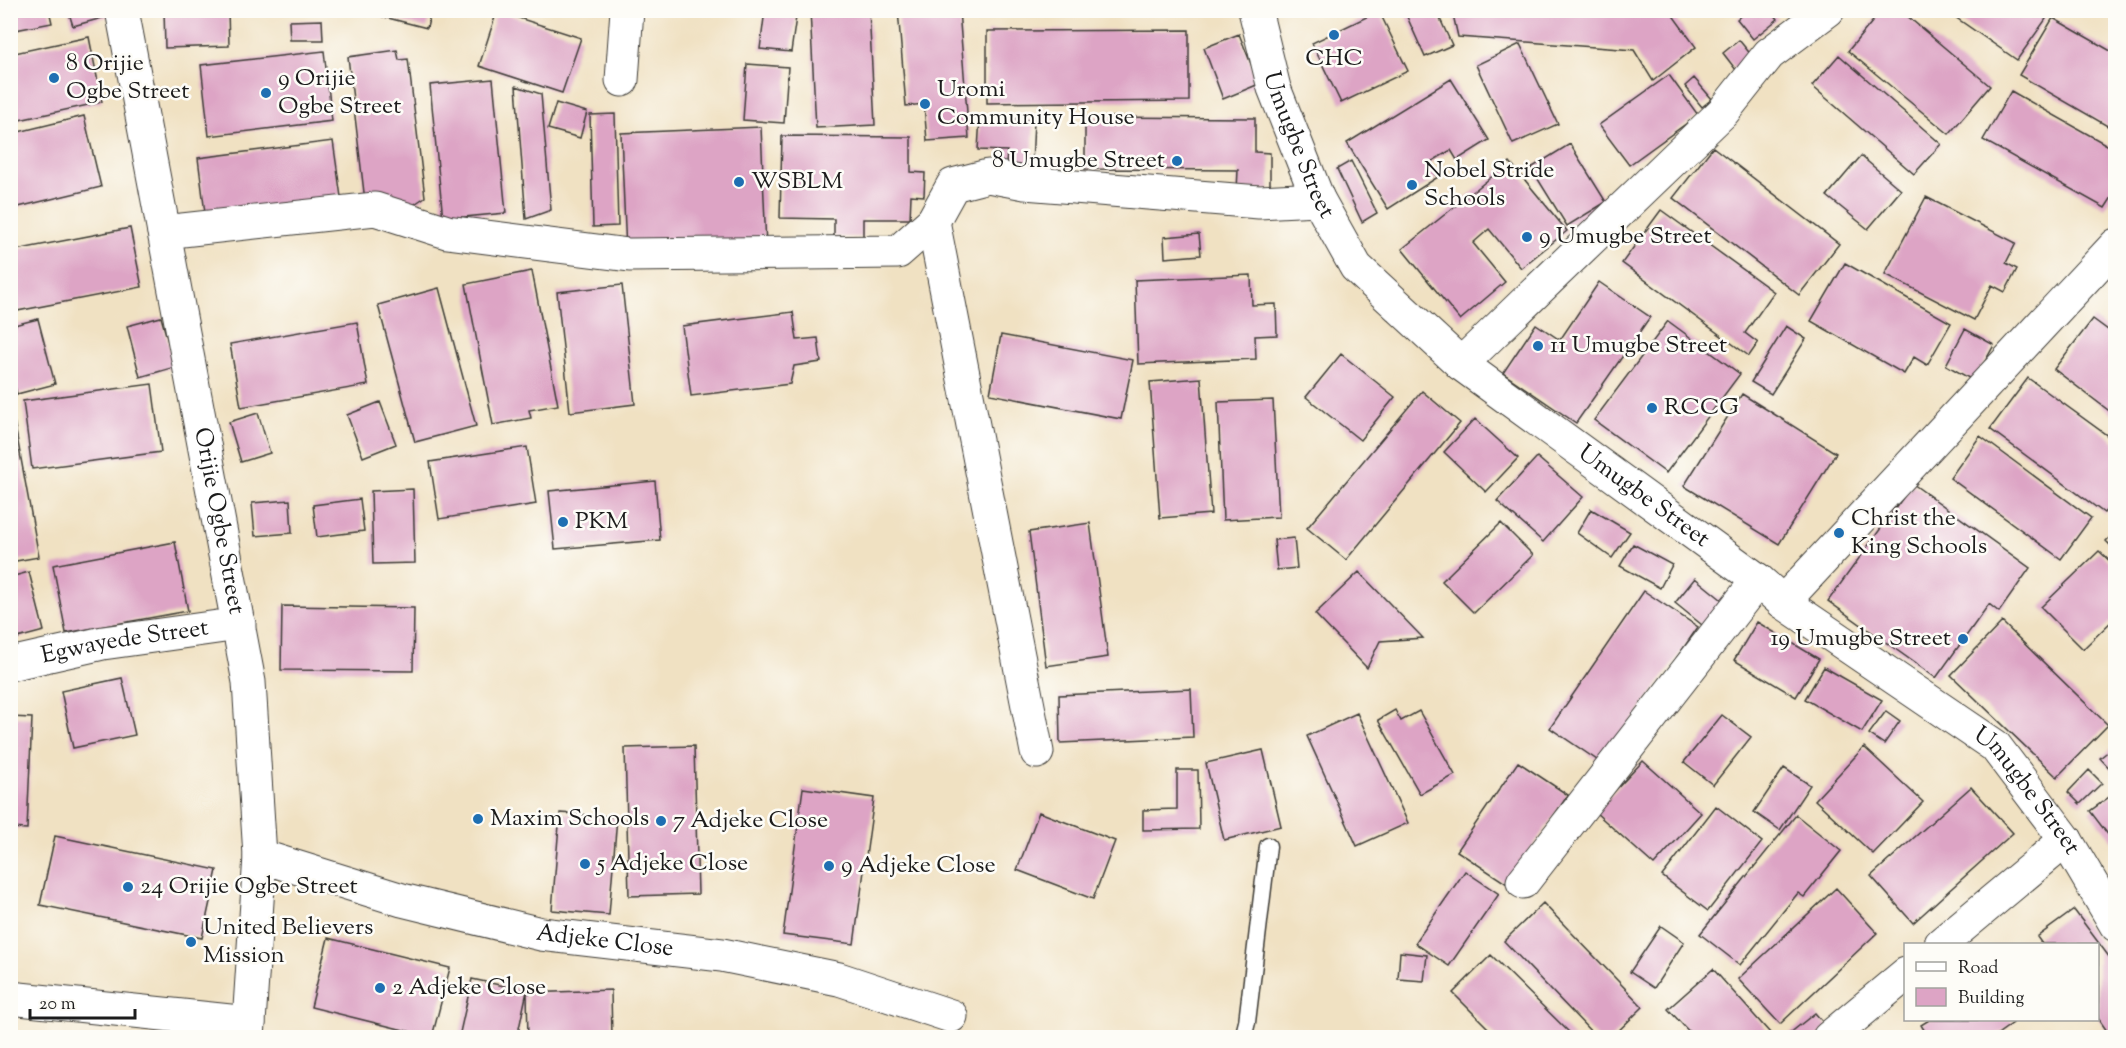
<svg xmlns="http://www.w3.org/2000/svg" width="2126" height="1048" viewBox="0 0 2126 1048" font-family="'Sorts Mill Goudy',serif">
<rect width="100%" height="100%" fill="#fdfcf7"/>
<filter id="ink" filterUnits="userSpaceOnUse"><feTurbulence type="fractalNoise" baseFrequency=".0167" numOctaves="2"/><feDisplacementMap in="SourceGraphic" scale="12" xChannelSelector="R" yChannelSelector="G"/><feConvolveMatrix kernelMatrix="1 2 1 2 8 2 1 2 1" color-interpolation-filters="sRGB"/></filter>
<filter id="wash" filterUnits="userSpaceOnUse"><feTurbulence type="fractalNoise" baseFrequency=".008" numOctaves="4" result="noise"/><feDisplacementMap in="SourceGraphic" scale="24" xChannelSelector="R" yChannelSelector="G"/><feGaussianBlur stdDeviation="1.35" result="paint"/><feColorMatrix in="noise" values="0 0 0 0 0 0 0 0 0 0 0 0 0 0 0 0 0 1.4 0 .05"/><feComposite in="paint" operator="in"/></filter>
<g filter="url(#wash)">
<rect width="100%" height="100%" fill="#f0e1c2"/>
<g id="blocks">
<!-- building -->
<path fill="#dda4c5" d="M10,10H49L52,23L10,31Z
M68,10H112L113,15L73,26Z
M164,10H228L229,46L165,48Z
M357,10H431L427,28Z
M765,10H797L791,52L760,49Z
M810,10H869L875,125L816,128Z
M898,10H959L969,138L927,141L924,104L906,106Z
M1404,10H1436L1452,45L1425,57Z
M1452,10H1669L1696,47L1653,81L1634,50L1458,37Z
M1747,10H1771L1778,19L1753,39L1737,19Z
M1882,10H1900L1990,86L1949,134L1848,51Z
M1945,10H2034L2046,19L2017,60Z
M497,11L581,38L562,93L479,66Z
M1379,11L1408,71L1341,103L1312,43Z
M2053,18L2116,54V131L2019,75Z
M322,20L323,40H290L289,21Z
M1189,30V101L987,103V31Z
M1239,34L1259,84L1223,99L1204,48Z
M89,37L102,102L10,122V54Z
M1739,40L1752,56L1736,70L1723,53Z
M1520,44L1558,124L1513,144L1476,65Z
M397,50L399,60L408,59L425,197L403,212L365,201L348,57Z
M324,51L332,121L209,136L201,65Z
M1839,55L1941,144L1914,174L1812,86Z
M747,64L788,67L784,123L743,120Z
M1669,75L1698,115L1629,165L1599,125Z
M1694,78L1712,99L1702,107L1685,86Z
M493,79L506,213L443,219L430,85Z
M1451,79L1489,140L1457,160L1451,150L1429,163L1438,177L1388,209L1347,143Z
M516,86L541,94L551,210L526,219Z
M2011,91L2116,150V191L2105,208L1983,140Z
M556,103L587,112L580,138L548,129Z
M615,114L618,226L593,227L590,115Z
M84,116L101,187L10,209V134Z
M980,117L1034,120L1032,166L1006,165L1007,151L978,150Z
M1085,117L1255,118V152L1270,153V190H1237L1238,170L1085,169Z
M761,127L766,247L626,252L621,133Z
M782,136L911,137V172L925,173L924,196L911,195L910,219H863V237H834V219L780,218Z
M333,141L342,204L206,221L198,158Z
M1570,144L1606,202L1567,226L1531,168Z
M1713,147L1839,244L1799,295L1673,198Z
M1861,156L1901,190L1868,229L1827,196Z
M1351,161L1377,213L1362,222L1337,169Z
M1510,162L1567,231L1521,268L1489,229L1473,243L1505,282L1460,320L1402,249Z
M1926,197L2016,243L2006,263L2017,269L2005,292L1992,285L1974,320L1885,274Z
M1661,210L1774,292L1745,333L1758,343L1749,356L1622,263Z
M130,228L142,287L12,312L10,251Z
M1199,234L1201,255L1165,258L1164,237Z
M1845,263L1951,323L1927,365L1914,357L1904,374L1811,321Z
M532,271L558,405L529,410L531,418L493,425L466,284Z
M1251,275L1252,305L1276,304L1277,335L1255,336L1256,359L1138,364L1135,280Z
M1599,282L1650,317L1576,423L1503,373L1536,324L1560,340Z
M622,285L635,404L570,412L557,292Z
M439,288L476,426L415,442L378,305Z
M793,312L797,340L818,338L821,362L794,366L790,384L691,396L682,326Z
M161,317L175,367L140,377L127,326Z
M38,319L55,384L17,394L10,369V326Z
M2093,319L2116,336V416L2054,369Z
M1668,321L1740,374L1666,473L1594,420Z
M357,322L368,385L241,407L230,344Z
M1786,326L1806,339L1771,394L1751,382Z
M1965,329L1994,345L1974,381L1946,365Z
M1001,335L1133,360L1121,419L990,394Z
M1341,354L1395,397L1360,440L1306,397Z
M1201,378L1211,514L1160,518L1150,382Z
M2028,378L2116,442V498L2104,513L1990,429Z
M152,384L161,452L32,469L23,401Z
M1422,391L1460,423L1346,560L1307,528Z
M1742,394L1836,453L1779,544L1684,486Z
M1273,400L1279,517L1223,520L1218,402Z
M380,402L396,444L363,457L347,415Z
M258,413L270,453L241,462L229,422Z
M10,415H13L39,557L10,562Z
M1475,419L1518,458L1486,492L1444,452Z
M1980,436L2091,518L2061,559L1950,478Z
M527,447L536,504L439,519L430,462Z
M1537,457L1583,497L1543,542L1497,501Z
M655,481L660,540L555,549L549,491Z
M1913,484L2030,568L1999,612L1989,604L1936,678L1828,601Z
M413,489L415,563L373,564L371,491Z
M360,499L364,531L317,537L313,505Z
M290,500L292,533L255,536L252,503Z
M1591,509L1630,532L1612,558L1577,533Z
M1090,523L1108,657L1046,666L1029,532Z
M1501,523L1533,555L1474,613L1442,581Z
M2116,531V551L2106,541Z
M1294,538L1297,568L1277,570L1274,540Z
M175,542L188,611L66,633L53,565Z
M1633,544L1672,565L1660,588L1620,566Z
M2099,551L2116,567V617L2083,649L2041,607Z
M29,572L44,631L10,640V577Z
M1359,572L1423,638L1380,641L1367,668L1315,614Z
M1695,578L1727,604L1707,629L1675,603Z
M1644,591L1698,627L1603,764L1550,728Z
M282,606L414,608L413,671L281,670Z
M1757,622L1819,659L1796,697L1734,660Z
M2002,622L2108,725L2057,777L1951,675Z
M1824,667L1882,700L1862,732L1805,699Z
M122,678L135,735L73,748L61,691Z
M1191,689L1193,737L1060,743L1059,695Z
M1395,710L1401,721L1419,711L1455,775L1420,794L1378,720Z
M1886,711L1900,721L1884,744L1869,734Z
M1357,713L1408,823L1357,846L1307,736Z
M1722,715L1751,737L1713,785L1684,762Z
M10,717L32,718L27,829L10,828Z
M2116,745V775L2100,758Z
M694,746L698,894L629,896L625,748Z
M1864,747L1923,802L1873,854L1815,800Z
M1263,750L1281,826L1224,840L1206,763Z
M1643,761L1701,813L1654,865L1595,812Z
M1518,762L1568,795L1507,884L1457,851Z
M1784,768L1810,785L1780,830L1754,812Z
M1177,770H1198L1199,829L1143,830V810L1177,809Z
M2089,770L2102,783L2080,804L2068,792Z
M1971,787L2013,833L1913,923L1871,876Z
M803,788L874,798L854,944L783,935Z
M2112,795L2116,799V845L2090,811Z
M1716,806L1762,842L1708,911L1662,876Z
M1039,812L1115,841L1093,899L1017,870Z
M560,813L617,817L609,915L552,910Z
M1796,815L1841,851L1804,897L1798,893L1740,965L1700,934Z
M55,836L217,870L202,938L40,905Z
M1465,871L1499,894L1449,966L1415,943Z
M1836,888L1877,933L1780,1024L1738,979Z
M1543,903L1643,1007L1611,1038H1597L1504,941Z
M2074,910L2116,966V1030L2109,1034L2098,1018V944H2042L2037,937Z
M1661,926L1684,942L1654,988L1630,972Z
M328,938L450,968L432,1037L311,1007Z
M1400,952L1427,955L1424,981L1398,979Z
M1491,955L1575,1038H1498L1453,993Z
M1713,969L1770,1033L1764,1038H1695L1668,1009Z
M472,979L527,991L517,1038L459,1037Z
M611,990L612,1038H528L527,993Z
M1815,1013L1828,1028L1816,1038H1784Z
M1929,1020H2011L2013,1023L1992,1038H1929L1921,1025Z"/>
</g>
</g>
<g filter="url(#ink)">
<use href="#blocks" fill-opacity="0" stroke="#3c3a35" stroke-width="1.5"/>
<g fill="none" stroke-linecap="round" stroke-linejoin="round">
<!-- lane casing -->
<g stroke="#3c3a35" stroke-width="19">
<path id="lane" d="M1243,1038L1247,1022L1268,846"/>
</g>
<!-- street casing -->
<g stroke="#3c3a35" stroke-width="35">
<g id="street">
<path id="s1" d="M122,10L249,682L260,856L248,1038"/>
<path id="s2" d="M1255,10L1274,88L1318,199L1356,267L1461,364L1758,580L1783,602L1995,746L2066,840L2116,925"/>
<path d="M622,80L627,10"/>
<path d="M933,221L1037,752"/>
<path d="M164,232L375,209L447,232L629,255L898,252L933,221L953,185L988,176L1025,183L1259,202L1318,199"/>
<path d="M1461,364L1723,112L1769,54L1828,10"/>
<path d="M1783,602L2116,245"/>
<path id="s3" d="M10,664L103,643L239,624"/>
<path id="s4" d="M260,856L402,900L541,934L722,955L839,979L951,1016"/>
<path d="M1523,882L1758,580"/>
<path d="M1941,944L2066,840"/>
<path d="M10,998L249,1023"/>
<path d="M1829,1038L1906,974"/>
</g>
</g>
<!-- lane -->
<use href="#lane" stroke="#fff" stroke-width="16"/>
<!-- street -->
<use href="#street" stroke="#fff" stroke-width="33"/>
</g>
</g>
<!-- markers -->
<g fill="#1f6fb2" stroke="#fdfcf7" stroke-width="2">
<circle cx="1334" cy="35" r="6"/>
<circle cx="54" cy="78" r="6"/>
<circle cx="266" cy="93" r="6"/>
<circle cx="925" cy="104" r="6"/>
<circle cx="1177" cy="161" r="6"/>
<circle cx="739" cy="182" r="6"/>
<circle cx="1412" cy="185" r="6"/>
<circle cx="1527" cy="237" r="6"/>
<circle cx="1538" cy="346" r="6"/>
<circle cx="1652" cy="408" r="6"/>
<circle cx="563" cy="522" r="6"/>
<circle cx="1839" cy="533" r="6"/>
<circle cx="1963" cy="639" r="6"/>
<circle cx="478" cy="819" r="6"/>
<circle cx="661" cy="821" r="6"/>
<circle cx="585" cy="864" r="6"/>
<circle cx="829" cy="866" r="6"/>
<circle cx="128" cy="887" r="6"/>
<circle cx="191" cy="942" r="6"/>
<circle cx="380" cy="988" r="6"/>
</g>
<g text-anchor="middle" dominant-baseline="central" stroke-width="5" stroke-linejoin="round" paint-order="stroke">
<!-- poi labels -->
<g font-size="24" fill="#1c1c1c" stroke="#fdfcf7" text-anchor="start">
<text x="1334" y="59" text-anchor="middle">CHC</text>
<text x="66" y="64">8 Orijie<tspan x="66" dy="28">Ogbe Street</tspan></text>
<text x="278" y="79">9 Orijie<tspan x="278" dy="28">Ogbe Street</tspan></text>
<text x="937" y="90">Uromi<tspan x="937" dy="28">Community House</tspan></text>
<text x="1165" y="161" text-anchor="end">8 Umugbe Street</text>
<text x="1424" y="171">Nobel Stride<tspan x="1424" dy="28">Schools</tspan></text>
<text x="751" y="182">WSBLM</text>
<text x="1539" y="237">9 Umugbe Street</text>
<text x="1550" y="346">11 Umugbe Street</text>
<text x="1664" y="408">RCCG</text>
<text x="1851" y="519">Christ the<tspan x="1851" dy="28">King Schools</tspan></text>
<text x="575" y="522">PKM</text>
<text x="1951" y="639" text-anchor="end">19 Umugbe Street</text>
<text x="490" y="819">Maxim Schools</text>
<text x="673" y="821">7 Adjeke Close</text>
<text x="597" y="864">5 Adjeke Close</text>
<text x="841" y="866">9 Adjeke Close</text>
<text x="140" y="887">24 Orijie Ogbe Street</text>
<text x="203" y="928">United Believers<tspan x="203" dy="28">Mission</tspan></text>
<text x="392" y="988">2 Adjeke Close</text>
</g>
<!-- street labels -->
<g font-size="24" fill="#1c1c1c" stroke="#fdfcf7">
<text stroke="none"><textPath href="#s2" startOffset="142">Umugbe Street</textPath></text>
<text stroke="none"><textPath href="#s2" startOffset="646">Umugbe Street</textPath></text>
<text stroke="none"><textPath href="#s1" startOffset="520">Orijie Ogbe Street</textPath></text>
<text stroke="none"><textPath href="#s3" startOffset="117">Egwayede Street</textPath></text>
<text stroke="none"><textPath href="#s2" startOffset="1132">Umugbe Street</textPath></text>
<text stroke="none"><textPath href="#s4" startOffset="356">Adjeke Close</textPath></text>
</g>
</g>
<!-- margin -->
<rect width="2126" height="1048" fill="none" stroke="#fdfcf7" stroke-width="36"/>
<!-- legend -->
<rect x="1904" y="943" width="195" height="78" fill="#fdfcf7" stroke="#a3a29f" stroke-width="1.5"/>
<rect x="1916" y="962" width="30" height="9" fill="#ffffff" stroke="#a3a29f" stroke-width="1.5"/>
<text x="1958" y="973" font-size="18" fill="#1c1c1c">Road</text>
<rect x="1916" y="988" width="30" height="18" fill="#dda4c5" stroke="#a3a29f" stroke-width="1.5"/>
<text x="1958" y="1003" font-size="18" fill="#1c1c1c">Building</text>
<!-- scale -->
<path d="M30 1009v9h105v-9" fill="none" stroke="#1c1c1c" stroke-width="3"/>
<text x="39" y="1009" font-size="18" fill="#1c1c1c" stroke="#fdfcf7" stroke-width="4.5" paint-order="stroke">20 m</text>
</svg>
